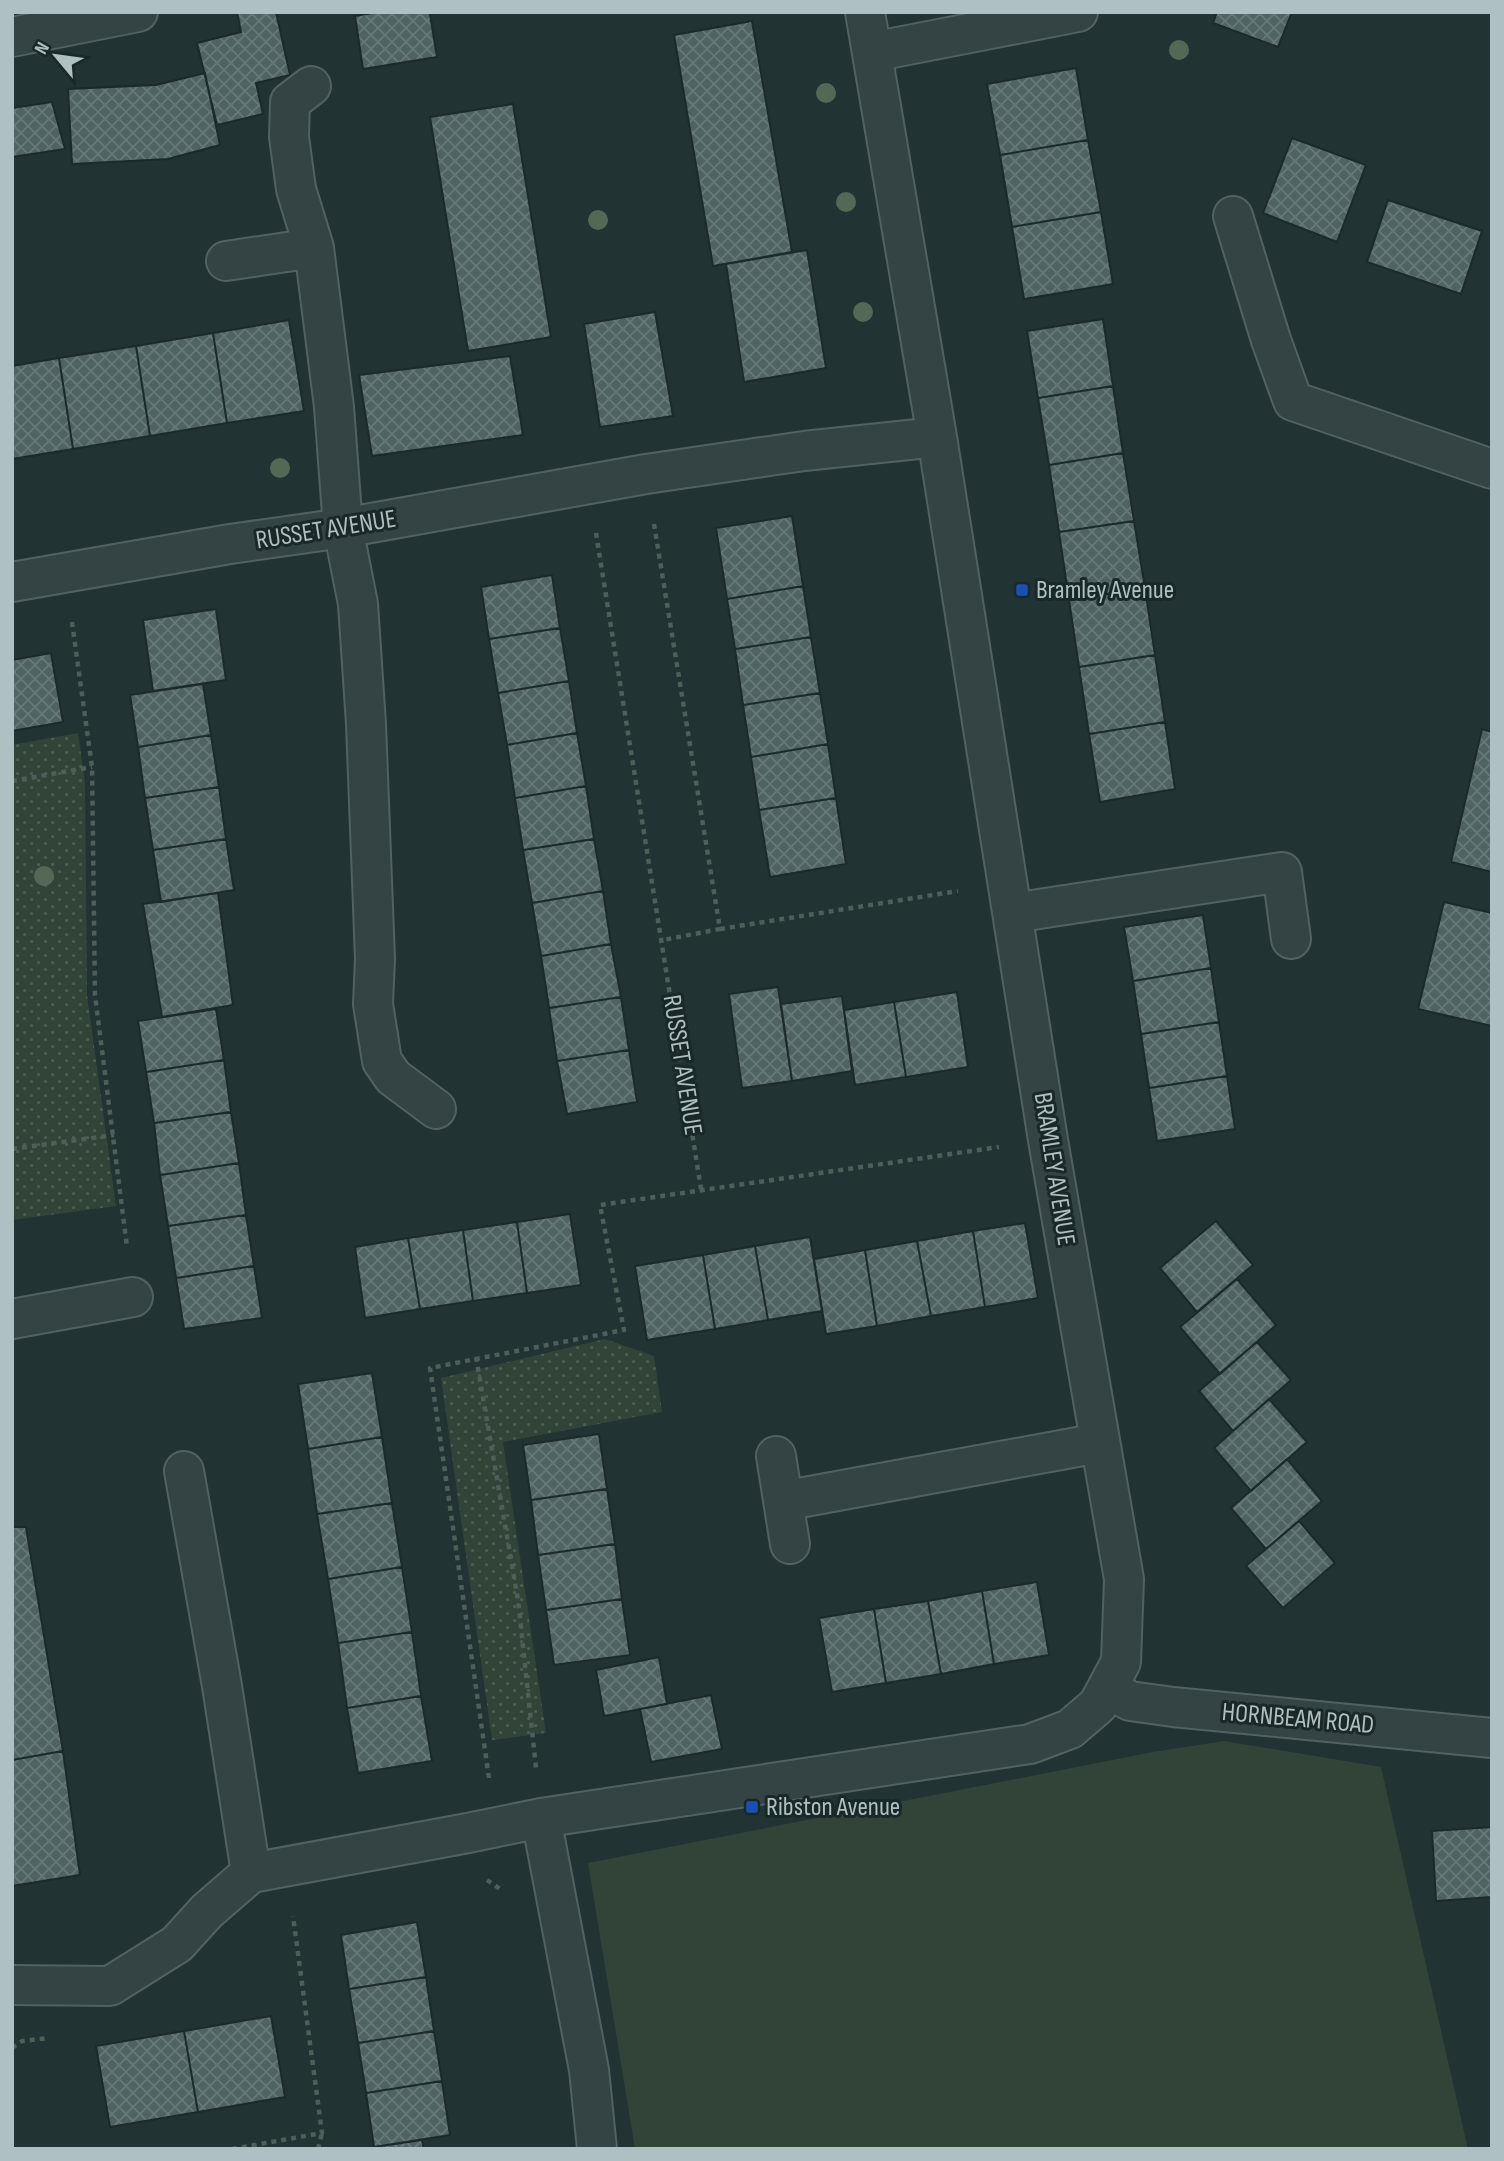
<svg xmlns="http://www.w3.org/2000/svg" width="1504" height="2161" viewBox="0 0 1504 2161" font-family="'Sofia Sans Condensed',sans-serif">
<defs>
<pattern id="grass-dots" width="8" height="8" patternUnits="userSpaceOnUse" patternTransform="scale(1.75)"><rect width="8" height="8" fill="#324438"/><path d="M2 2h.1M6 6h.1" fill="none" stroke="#4d5d53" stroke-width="1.8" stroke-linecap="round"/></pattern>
<pattern id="building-cross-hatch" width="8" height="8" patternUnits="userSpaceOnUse" patternTransform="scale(1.75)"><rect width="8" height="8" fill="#4f6363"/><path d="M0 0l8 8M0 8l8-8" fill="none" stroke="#667878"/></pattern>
</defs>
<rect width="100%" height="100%" fill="#213333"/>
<!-- grass -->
<path fill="url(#grass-dots)" d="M78,733L85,782L87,995L116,1206L12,1220V745Z
M605,1339L654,1356L662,1412L503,1442L546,1733L492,1740L441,1378Z"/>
<!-- park -->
<path fill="#324438" d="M1224,1741L1381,1767L1468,2149H635L588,1863L1153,1752Z"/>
<!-- building -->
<path fill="url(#building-cross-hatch)" stroke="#1c2a2a" stroke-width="2" d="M237,12H276L290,75L256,83L263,114L217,125L197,43L241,32Z
M441,12L430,14L437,57L363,69L355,16L378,12Z
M1217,12H1292L1278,47L1213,23Z
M752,21L792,252L713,266L674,35Z
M1076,68L1088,140L1000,155L987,84Z
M205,73L220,145L168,159L72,164L68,89L156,85Z
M52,102L65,149L12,157V108Z
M513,104L551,337L468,351L430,117Z
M1292,138L1366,165L1337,242L1263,213Z
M1088,140L1101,212L1012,227L1000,155Z
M1388,200L1482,231L1461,294L1367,262Z
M1101,212L1113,284L1024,299L1012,227Z
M807,250L826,368L744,382L726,264Z
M655,312L673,416L600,427L584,324Z
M1103,319L1113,386L1038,398L1027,331Z
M289,320L304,411L227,423L213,333Z
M213,333L227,423L150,436L136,346Z
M136,346L150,436L73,449L59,358Z
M510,356L523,435L372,456L359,375Z
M59,358L73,449L12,459V366Z
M1113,386L1123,453L1049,465L1038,398Z
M1123,453L1134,521L1059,532L1049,465Z
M792,516L803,586L727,599L716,528Z
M1134,521L1145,588L1069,600L1059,532Z
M552,575L560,628L489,639L481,587Z
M803,586L811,637L735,649L727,599Z
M1145,588L1155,655L1079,667L1069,600Z
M216,609L226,680L153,691L143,620Z
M560,628L569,681L498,693L489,639Z
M811,637L820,693L743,705L735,649Z
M51,653L63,722L12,731V660Z
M1155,655L1165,722L1089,734L1079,667Z
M569,681L577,733L507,745L498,693Z
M203,684L211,735L138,747L130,695Z
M820,693L828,744L751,757L743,705Z
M1165,722L1175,789L1100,802L1089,734Z
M1482,729L1492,732V872L1451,862Z
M577,733L586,786L515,798L507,745Z
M211,735L219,787L145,798L138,747Z
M828,744L836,798L759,810L751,757Z
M586,786L594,839L523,850L515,798Z
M219,787L226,839L153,850L145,798Z
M836,798L846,864L770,877L759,810Z
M226,839L234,890L161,902L153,850Z
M594,839L603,891L532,903L523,850Z
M603,891L611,944L541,956L532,903Z
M218,893L233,1005L162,1017L143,904Z
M1444,902L1492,913V1026L1418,1009Z
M1203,915L1211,968L1133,981L1124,927Z
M611,944L621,997L549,1008L541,956Z
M1211,968L1219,1022L1141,1034L1133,981Z
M778,987L792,1081L742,1088L729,994Z
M957,992L968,1067L906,1077L894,1002Z
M842,996L852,1071L792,1081L781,1004Z
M621,997L629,1050L557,1061L549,1008Z
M894,1002L906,1077L855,1085L844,1010Z
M216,1009L224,1060L146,1072L138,1021Z
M1219,1022L1227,1076L1149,1088L1141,1034Z
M629,1050L637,1102L567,1114L557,1061Z
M224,1060L231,1112L154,1123L146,1072Z
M1227,1076L1235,1129L1157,1141L1149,1088Z
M231,1112L239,1163L160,1175L154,1123Z
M239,1163L246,1215L168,1226L160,1175Z
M570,1214L581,1285L527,1293L517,1222Z
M246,1215L254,1266L176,1278L168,1226Z
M1216,1221L1253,1265L1197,1312L1160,1268Z
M517,1222L527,1293L473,1301L463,1230Z
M1025,1223L1038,1298L985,1307L973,1231Z
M463,1230L473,1301L420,1309L408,1238Z
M973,1231L985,1307L931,1316L917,1241Z
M810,1237L822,1311L768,1320L755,1246Z
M408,1238L420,1309L365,1318L355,1247Z
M917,1241L931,1316L877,1326L865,1250Z
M755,1246L768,1320L715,1329L703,1255Z
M865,1250L877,1326L826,1334L814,1259Z
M703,1255L715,1329L647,1340L635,1266Z
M254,1266L262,1318L184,1329L176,1278Z
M1237,1279L1276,1325L1220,1374L1180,1327Z
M1257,1342L1291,1380L1233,1431L1199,1391Z
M372,1373L382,1437L308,1449L298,1384Z
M1269,1399L1307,1442L1251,1491L1214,1448Z
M599,1434L607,1489L531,1500L523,1445Z
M382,1437L392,1503L317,1514L308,1449Z
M1287,1459L1322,1501L1266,1549L1231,1508Z
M607,1489L615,1544L538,1555L531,1500Z
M392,1503L402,1567L328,1579L317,1514Z
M1299,1521L1335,1563L1283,1608L1246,1566Z
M12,1527H26L63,1751L12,1760Z
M615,1544L622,1599L546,1610L538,1555Z
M402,1567L412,1632L338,1643L328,1579Z
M1037,1582L1049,1655L994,1664L982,1591Z
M982,1591L994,1664L941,1674L928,1601Z
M622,1599L630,1655L554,1665L546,1610Z
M928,1601L941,1674L886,1683L874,1609Z
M874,1609L886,1683L832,1692L819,1618Z
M412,1632L421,1696L347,1708L338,1643Z
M659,1657L667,1704L604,1716L596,1670Z
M711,1695L722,1749L651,1762L640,1709Z
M421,1696L432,1761L358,1773L347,1708Z
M63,1751L80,1875L12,1886V1760Z
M1492,1827V1897L1436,1901L1432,1831Z
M417,1922L426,1977L349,1989L341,1935Z
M426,1977L434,2031L358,2043L349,1989Z
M271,2016L285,2097L198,2112L184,2031Z
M184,2031L198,2112L110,2127L96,2046Z
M434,2031L442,2081L366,2093L358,2043Z
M442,2081L450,2135L374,2147L366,2093Z
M422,2140L424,2149H364L374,2147Z"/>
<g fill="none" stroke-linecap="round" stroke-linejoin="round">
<!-- minor casing -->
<g stroke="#526162" stroke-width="42">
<path id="minor" d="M12,37L138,12
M872,52L1078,12
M311,86L290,102L289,137L296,189L314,248
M1233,216L1271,340L1293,401L1492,469
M226,261L314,248L334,407L343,528L358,604L366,724L375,959L373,1004L382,1061L393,1077L436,1109
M12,582L230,544L343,528L646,474L804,451L937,437
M1013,913L1282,872L1291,939
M12,1319L133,1297
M776,1456L790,1544
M184,1471L222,1686L251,1873
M783,1501L1099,1443
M1107,1688L1130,1701L1173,1707L1492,1738
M541,1818L589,2070L597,2149
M12,1985L110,1986L177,1944L207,1911L251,1873L468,1833L541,1818L1030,1744L1070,1729L1098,1705L1121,1662L1124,1579L1048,1140L937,437L865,12"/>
</g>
<!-- path -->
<path stroke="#4d5f58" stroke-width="4.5" stroke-dasharray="5 5" stroke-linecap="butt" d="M654,524L720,929L663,940
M596,533L701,1189
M72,622L92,767L95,995L127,1247
M12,781L92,767
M720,929L958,891
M12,1149L114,1135
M476,1357L518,1600L536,1768
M489,1778L430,1368L624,1330L600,1205L999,1147
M487,1880L503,1891
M12,2048L22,2041L49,2038
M232,2149L322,2133L293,1916
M318,2149L322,2133"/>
<!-- minor -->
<use href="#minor" stroke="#344344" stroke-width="38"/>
</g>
<!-- trees -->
<g fill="#536855">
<circle cx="1179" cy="50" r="10"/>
<circle cx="826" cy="93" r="10"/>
<circle cx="846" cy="202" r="10"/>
<circle cx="598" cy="220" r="10"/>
<circle cx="863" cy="312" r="10"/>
<circle cx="280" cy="468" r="10"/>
<circle cx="44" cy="876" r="10"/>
</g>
<!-- markers -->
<g fill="#1a4fb4" stroke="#1a2828" stroke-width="2.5">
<rect x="1015" y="583" width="14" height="14" rx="3.5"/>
<rect x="745" y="1800" width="14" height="14" rx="3.5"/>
</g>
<g text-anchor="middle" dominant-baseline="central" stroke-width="6" stroke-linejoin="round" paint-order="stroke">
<!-- street labels -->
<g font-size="26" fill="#aec0c1" stroke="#1a2828">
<text transform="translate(326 530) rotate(-9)">RUSSET AVENUE</text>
<text transform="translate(682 1065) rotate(81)">RUSSET AVENUE</text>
<text transform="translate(1054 1169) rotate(81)">BRAMLEY AVENUE</text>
<text transform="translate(1298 1719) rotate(5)">HORNBEAM ROAD</text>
</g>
<!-- poi labels -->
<g font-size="26" fill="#aec0c1" stroke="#1a2828" text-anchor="start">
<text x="1036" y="590">Bramley Avenue</text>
<text x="766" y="1807">Ribston Avenue</text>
</g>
</g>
<!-- border -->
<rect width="1504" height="2161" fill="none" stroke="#aec0c1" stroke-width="28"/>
<!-- north arrow -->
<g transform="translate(56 56) rotate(299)" stroke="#1a2828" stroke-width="5" paint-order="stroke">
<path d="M0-5L12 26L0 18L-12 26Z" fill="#aec0c1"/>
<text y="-10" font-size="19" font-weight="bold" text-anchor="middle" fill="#aec0c1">N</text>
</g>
</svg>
